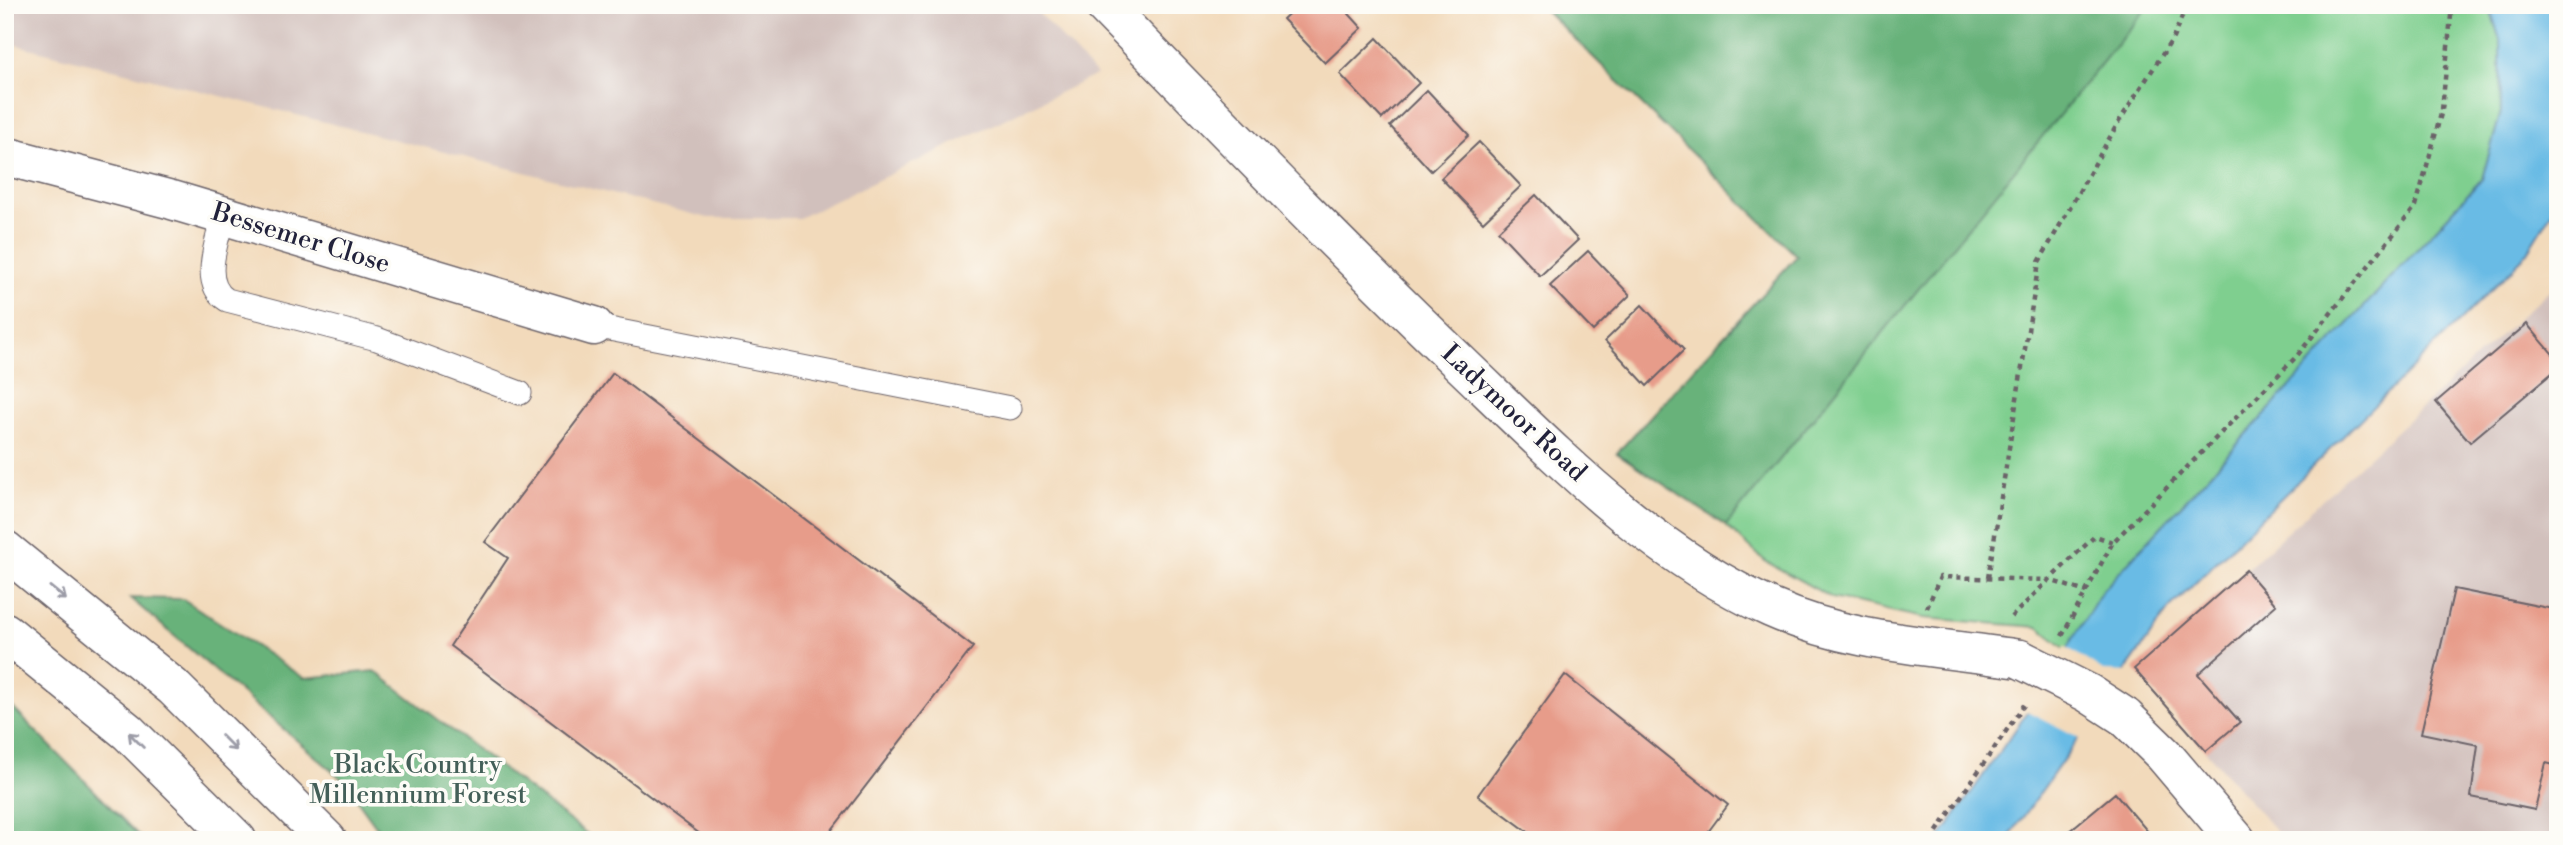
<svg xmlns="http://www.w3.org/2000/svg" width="2563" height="845" viewBox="0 0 2563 845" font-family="'Libre Bodoni',serif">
<rect width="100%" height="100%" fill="#fdfcf7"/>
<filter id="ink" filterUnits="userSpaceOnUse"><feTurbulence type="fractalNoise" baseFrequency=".0143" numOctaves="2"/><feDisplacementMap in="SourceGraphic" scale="14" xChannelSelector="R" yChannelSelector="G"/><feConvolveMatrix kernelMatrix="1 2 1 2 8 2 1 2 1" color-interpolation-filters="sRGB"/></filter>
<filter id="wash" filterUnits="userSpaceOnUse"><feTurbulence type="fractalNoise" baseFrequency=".00686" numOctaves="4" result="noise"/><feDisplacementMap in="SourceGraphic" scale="28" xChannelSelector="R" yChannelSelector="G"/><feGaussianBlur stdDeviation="1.57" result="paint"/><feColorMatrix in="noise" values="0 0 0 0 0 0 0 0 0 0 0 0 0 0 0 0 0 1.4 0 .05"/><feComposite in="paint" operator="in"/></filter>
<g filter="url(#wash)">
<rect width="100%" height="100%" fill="#f2dabb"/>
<!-- industrial -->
<path fill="#d1c0bc" d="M5,5H1031L1096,75L799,218H708L5,42Z
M2558,282V840H2284L2134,669L2246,570Z"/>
<!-- green -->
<path fill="#7fcf8f" stroke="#507865" stroke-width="2" d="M1540,5H2489L2500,40L2501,112L2482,179L2102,591L2067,650L2038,627L1923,618L1832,598L1765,561L1726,526L1617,453L1797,256Z"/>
<!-- forest -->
<path fill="#67b27a" stroke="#446a5a" stroke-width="2" d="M1540,5H2149L1726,526L1617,453L1797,256Z
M130,598L183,599L304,678L375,671L595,840H386L342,779Z
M5,702L11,706L143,840H5Z"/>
<!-- water -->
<path fill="#69bbe5" stroke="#466e90" stroke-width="2" d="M2489,5H2558V202L2523,258L2169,609L2007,840H1938L2036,700L2102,591L2482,179L2501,112L2500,40Z"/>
<!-- pier -->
<path fill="#f2dabb" d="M2065,646L2103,671L2128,672L2082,739L2025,710Z"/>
<g id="blocks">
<!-- building -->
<path fill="#e79c8a" d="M1298,5H1341L1362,28L1325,63L1283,19Z
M1377,38L1419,83L1382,119L1340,74Z
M1427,90L1469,135L1431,171L1390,126Z
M1479,142L1521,186L1483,222L1441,178Z
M1536,195L1578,240L1540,276L1498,231Z
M1588,251L1630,295L1593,331L1550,286Z
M1642,305L1684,350L1647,386L1605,341Z
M2527,324L2558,360V368L2470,442L2436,402Z
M613,373L973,647L824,840H708L450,646L508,558L485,542Z
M2246,570L2276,605L2198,674L2240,722L2206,751L2134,669Z
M2454,589L2558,610V766L2546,763L2535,810L2471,797L2478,745L2421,733Z
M1565,675L1728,805L1702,840H1539L1478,795Z
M2115,793L2155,840H2064L2062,837Z"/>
</g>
</g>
<g filter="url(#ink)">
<use href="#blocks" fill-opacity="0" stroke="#6b6268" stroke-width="2"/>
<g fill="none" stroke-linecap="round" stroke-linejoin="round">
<!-- lane casing -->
<g stroke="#6b6268" stroke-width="25">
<path id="lane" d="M223,215C218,241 199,283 227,300L377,339L520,393
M594,326L1010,408"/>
</g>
<!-- street casing -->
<g stroke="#6b6268" stroke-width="41">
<path id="street" d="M5,156L172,200L594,326"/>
</g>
<!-- secondary casing -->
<g stroke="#6b6268" stroke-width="41">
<path id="secondary" d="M1104,5C1223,127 1342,250 1465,368C1557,456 1653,555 1771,608C1852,644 1934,646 2020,659
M2125,717L2164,755L2236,840"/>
</g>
<!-- highway casing -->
<g stroke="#6b6268" stroke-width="41">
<path id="highway" d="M5,550L173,687L327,840
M5,632L128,732L237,840"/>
</g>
<!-- path -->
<path stroke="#6b6268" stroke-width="4.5" stroke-dasharray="5 5" stroke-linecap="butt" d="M1988,578L2039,262L2118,123L2173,38L2187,5
M1927,608L1940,577L2049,580L2095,536L2113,542
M2011,617L2049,580L2086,592
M2062,636L2113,542L2296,357L2416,206L2442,110L2452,5
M1931,840L2024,705"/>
<!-- lane -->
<use href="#lane" stroke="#fff" stroke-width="23"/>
<!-- street -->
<use href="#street" stroke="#fff" stroke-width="38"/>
<!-- secondary -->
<use href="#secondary" stroke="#fff" stroke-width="38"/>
<!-- highway -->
<use href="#highway" stroke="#fff" stroke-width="38"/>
<!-- secondary-bridge casing -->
<g stroke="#6b6268" stroke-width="41" stroke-linecap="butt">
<path id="secondary-bridge" d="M2020,659L2088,693L2125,717"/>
</g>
<!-- secondary-bridge -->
<use href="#secondary-bridge" stroke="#fff" stroke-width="38"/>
</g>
<!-- one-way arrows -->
<defs><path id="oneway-shaft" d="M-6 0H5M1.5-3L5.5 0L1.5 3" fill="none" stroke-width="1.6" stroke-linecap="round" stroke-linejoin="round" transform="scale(1.75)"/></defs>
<g stroke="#9c9ca7">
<use href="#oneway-shaft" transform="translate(58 593) rotate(39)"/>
<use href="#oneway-shaft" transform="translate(136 740) rotate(-135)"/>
<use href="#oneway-shaft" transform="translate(229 743) rotate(45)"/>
</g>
</g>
<g text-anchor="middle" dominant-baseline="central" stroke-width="7" stroke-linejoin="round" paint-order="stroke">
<!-- street labels -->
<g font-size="26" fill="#22223b" stroke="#fdfcf7">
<text transform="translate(301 238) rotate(17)">Bessemer Close</text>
<text transform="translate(1514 413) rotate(43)">Ladymoor Road</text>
</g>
<!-- park labels -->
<g font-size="26" fill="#435f58" stroke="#fdfcf7">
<text x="418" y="765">Black Country<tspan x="418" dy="30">Millennium Forest</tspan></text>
</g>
</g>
<!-- margin -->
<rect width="2563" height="845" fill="none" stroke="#fdfcf7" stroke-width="28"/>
</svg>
